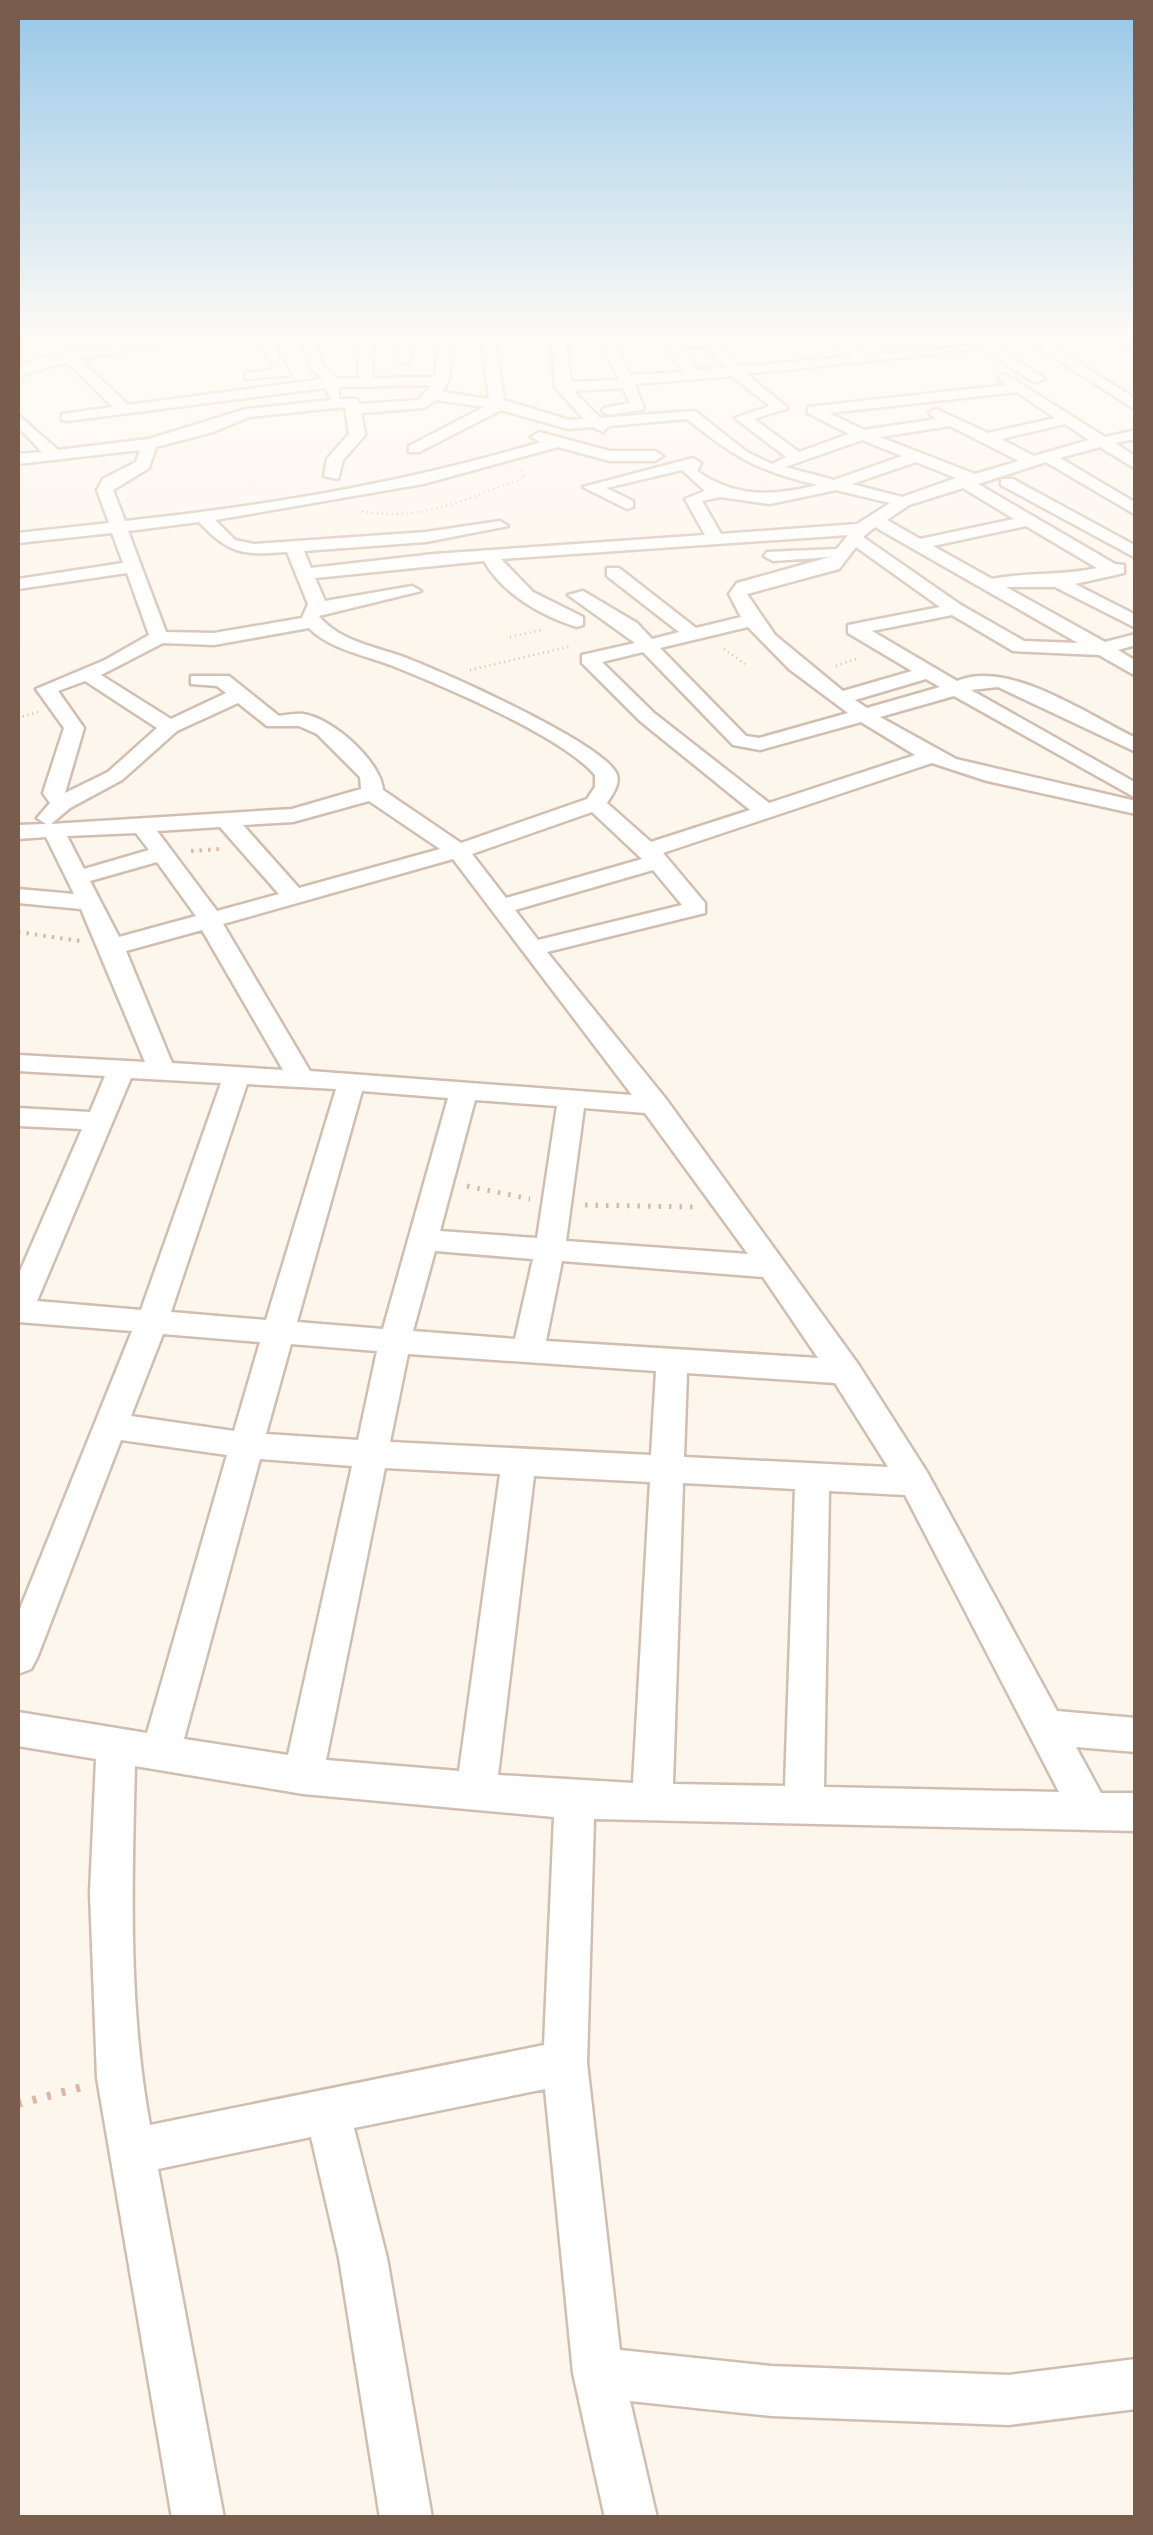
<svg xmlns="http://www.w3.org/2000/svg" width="1153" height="2535" viewBox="0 0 1153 2535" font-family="Mulish,sans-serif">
<rect width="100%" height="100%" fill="#fdf6ec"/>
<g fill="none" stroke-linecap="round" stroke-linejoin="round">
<!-- minor casing -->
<g stroke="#d1beb0" stroke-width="5">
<path id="minor" d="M180,335H209L80,359L128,405L323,379L310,367L301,335H313L323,365L336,379L359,378L358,335H371L373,378L435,377L438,339L445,335L452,339L449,378L443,392L489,399L481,335H494L504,400L569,420L584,419L555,387L552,335H565L571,382L619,380L597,335H609L630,375L684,372L658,335H671L698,370L725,368L705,346H689V340L698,339L696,335L751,336V342L719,345L739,367L852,356L821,335H837L868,355L965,346L972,350L746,374L788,408L754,419L799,452L849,434L808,413V407L1006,385L998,378L1005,374L1105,437L1136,430V439L1115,443L1136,457V469L1100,447L1060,458L1136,503V515L1046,462L978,484L1115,564L1124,565V573L1075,584L1136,615V628L1055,587H1006L1105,642L1136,634V645L1118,650L1136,661V676L1099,655L1013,651L952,615L872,631L957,681C1009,659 1088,715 1136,738V752L998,687L971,690L1136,783V798L954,696L880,717L956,759L1136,801V814L987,781L932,763L663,853L705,903V913L547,952L666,1099L858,1364L927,1472L1057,1711L1136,1718V1752L1076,1747L1101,1793H1136V1831L594,1819L587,2063L620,2350L771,2366L1009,2375L1136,2359V2409L1009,2425L771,2416L630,2401L657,2518H605L573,2373L545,2089L354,2128L387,2258L432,2518H380L339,2258L311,2137L158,2169L224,2518H172L97,2078L90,1893L96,1759L18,1746V1712L147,1733L227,1455L121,1440L37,1658L31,1669L18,1674V1614L132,1331L18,1322V1276L82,1129L18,1126V1108L90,1112L105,1076L18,1071V1055L145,1062L81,909L18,903V889L74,894L46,837L18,839V825L46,824L37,818L50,803L43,793L64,728L36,689L105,660L149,635L127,573L18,589V579L123,563L112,533L18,543V533L109,523L97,490L103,479L136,462L140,450L18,464V454L42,452L18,427V415L58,450L149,439L246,409L332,400L325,388L67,421L62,420V414L113,407L67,362L18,376V367L39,358ZM732,376L770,406L735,418L786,457L772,464L747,452L695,411L600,418L573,391L623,388L630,403L604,408L602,411L609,415L644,409L635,384ZM431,385L419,400L360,404L357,399H339V387ZM1017,392L1055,418L988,433L936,409L929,413L936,419L864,430L829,413ZM437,400L484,407L409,446V452H419L501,410L568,429L593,427L603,432L609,426L687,419C736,458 756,470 817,485C771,497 734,497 697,471L701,463L693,458L583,487L627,509L633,507V501L606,488L682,470L705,491L685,499L705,535L434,554L311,568L304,551L426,542L508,526L500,521L426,532L254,544L235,540L215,520L423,484L558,447L610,461H655L663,456L655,451H610L539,432L531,437L541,442C405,483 266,506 125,521L113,490L149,468L156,447L213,432L249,417L345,407L349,434L327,459L324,476L338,479L343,460L365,435L361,413L423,408ZM1065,424L1089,440L1034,456L1001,439ZM950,426L1019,461L975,474L880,437ZM862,440L902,456L834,480L785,467ZM916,462L956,478L902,497L852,484ZM963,488L1014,519L920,539L887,520L909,505ZM836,490L890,503L857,524L721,534L702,501L720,497L770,504ZM199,522C230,555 243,555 287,552L308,604L302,618L214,633L166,632L128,531ZM1026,526L1097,568C1061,576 1027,572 992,579L933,546ZM875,527L1078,643L1024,641L961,605L863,537ZM848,535L837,549L767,552L764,556L773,561L830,557L737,583L729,594L741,617L696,628L619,568H607V576L679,632L652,639L637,623L583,591L568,595L635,643L582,655V663L640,721L750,810L651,842L607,803C612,795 620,785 617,775C608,745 443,672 409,659C379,647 339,642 319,616L421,591L412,586L325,601L315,578L484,561C503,594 541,616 577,627L583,625V617L533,592L501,559ZM856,547L940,607L848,625V633L912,671L843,691L775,635L747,594L839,569ZM748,627L789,669L848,713L759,738L746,736L660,648ZM309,628C331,650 365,655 393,666C443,686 562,736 595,775V787L587,799L461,843L383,790C381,762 333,718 303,714C296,713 286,715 279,716L229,676H191V684L217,686L226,693L171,719L101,675L163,643L214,645ZM643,652L733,745L760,750L861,722L915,755L769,803L654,713L602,662ZM926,679L940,687L867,708L855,700ZM85,681L157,728L108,772L65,793L84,728L58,691ZM238,703L267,726H299L317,734L360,777L361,789L292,809L51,824L70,808L122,780L177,731ZM369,801L440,849L299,888L243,825L293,822ZM592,812L642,859L506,898L472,854ZM220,827L279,894L217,911L157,831ZM136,833L149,850L84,869L67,836ZM453,859L632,1095L310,1071L223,924ZM157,862L196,916L119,937L90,881ZM653,870L682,905L538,940L515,910ZM202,930L283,1070L172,1063L126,951ZM131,1078L221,1083L141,1310L37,1301ZM247,1084L336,1089L266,1320L171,1312ZM362,1091L448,1098L383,1329L297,1322ZM475,1100L557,1106L537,1238L440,1231ZM584,1108L645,1113L748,1254L566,1241ZM435,1251L533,1259L515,1339L413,1331ZM562,1261L763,1277L818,1358L546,1341ZM163,1334L260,1342L234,1431L131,1416ZM291,1344L377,1351L358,1440L266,1434ZM408,1354L656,1371L651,1455L390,1442ZM687,1373L835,1383L888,1467L684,1457ZM260,1459L352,1466L288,1755L184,1739ZM385,1468L500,1474L459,1771L326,1760ZM534,1476L650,1482L633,1783L498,1775ZM683,1483L795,1489L785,1786L673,1784ZM829,1491L905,1495L1059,1792L824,1787ZM135,1766L303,1794L554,1817L544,2045L150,2125C128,2007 132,1885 135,1766Z
M255,335H268L290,375L246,379V373L276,369Z
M399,335H412L409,364L397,361Z
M962,335H978L1045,379L1033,382Z
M1019,335H1034L1136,399V410Z
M1103,335H1120L1136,343V352Z
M1001,479H1013L1136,546V558L1001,485Z"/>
</g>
<!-- path-far3 -->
<path stroke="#d9b8a5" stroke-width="2.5" stroke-dasharray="1 4" stroke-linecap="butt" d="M506,335H524
M362,511C419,523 473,497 525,477L522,471
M510,637L541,630
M724,649L745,664
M836,666L859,658
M470,670L572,646
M18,718L38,712"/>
<!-- path-far2 -->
<path stroke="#d9b8a5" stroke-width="4" stroke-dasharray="2.5 6" stroke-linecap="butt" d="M191,851L220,849
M18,932L80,941"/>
<!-- path-far1 -->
<path stroke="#d9b8a5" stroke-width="5" stroke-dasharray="2.5 8" stroke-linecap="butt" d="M467,1186L530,1199
M585,1205L694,1207"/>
<!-- path -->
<path stroke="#d9b8a5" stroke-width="8" stroke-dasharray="4 11" stroke-linecap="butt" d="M18,2104L82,2087"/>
<!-- minor -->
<use href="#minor" fill="#fff" fill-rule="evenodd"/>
</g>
<!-- sky -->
<linearGradient id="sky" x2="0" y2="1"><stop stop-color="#97c7e8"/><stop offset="0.49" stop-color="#fefbf6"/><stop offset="1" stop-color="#fefbf6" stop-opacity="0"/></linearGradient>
<rect width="1153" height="690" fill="url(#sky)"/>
<!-- border -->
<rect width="1153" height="2535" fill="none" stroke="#7a5c4d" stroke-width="40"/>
</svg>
